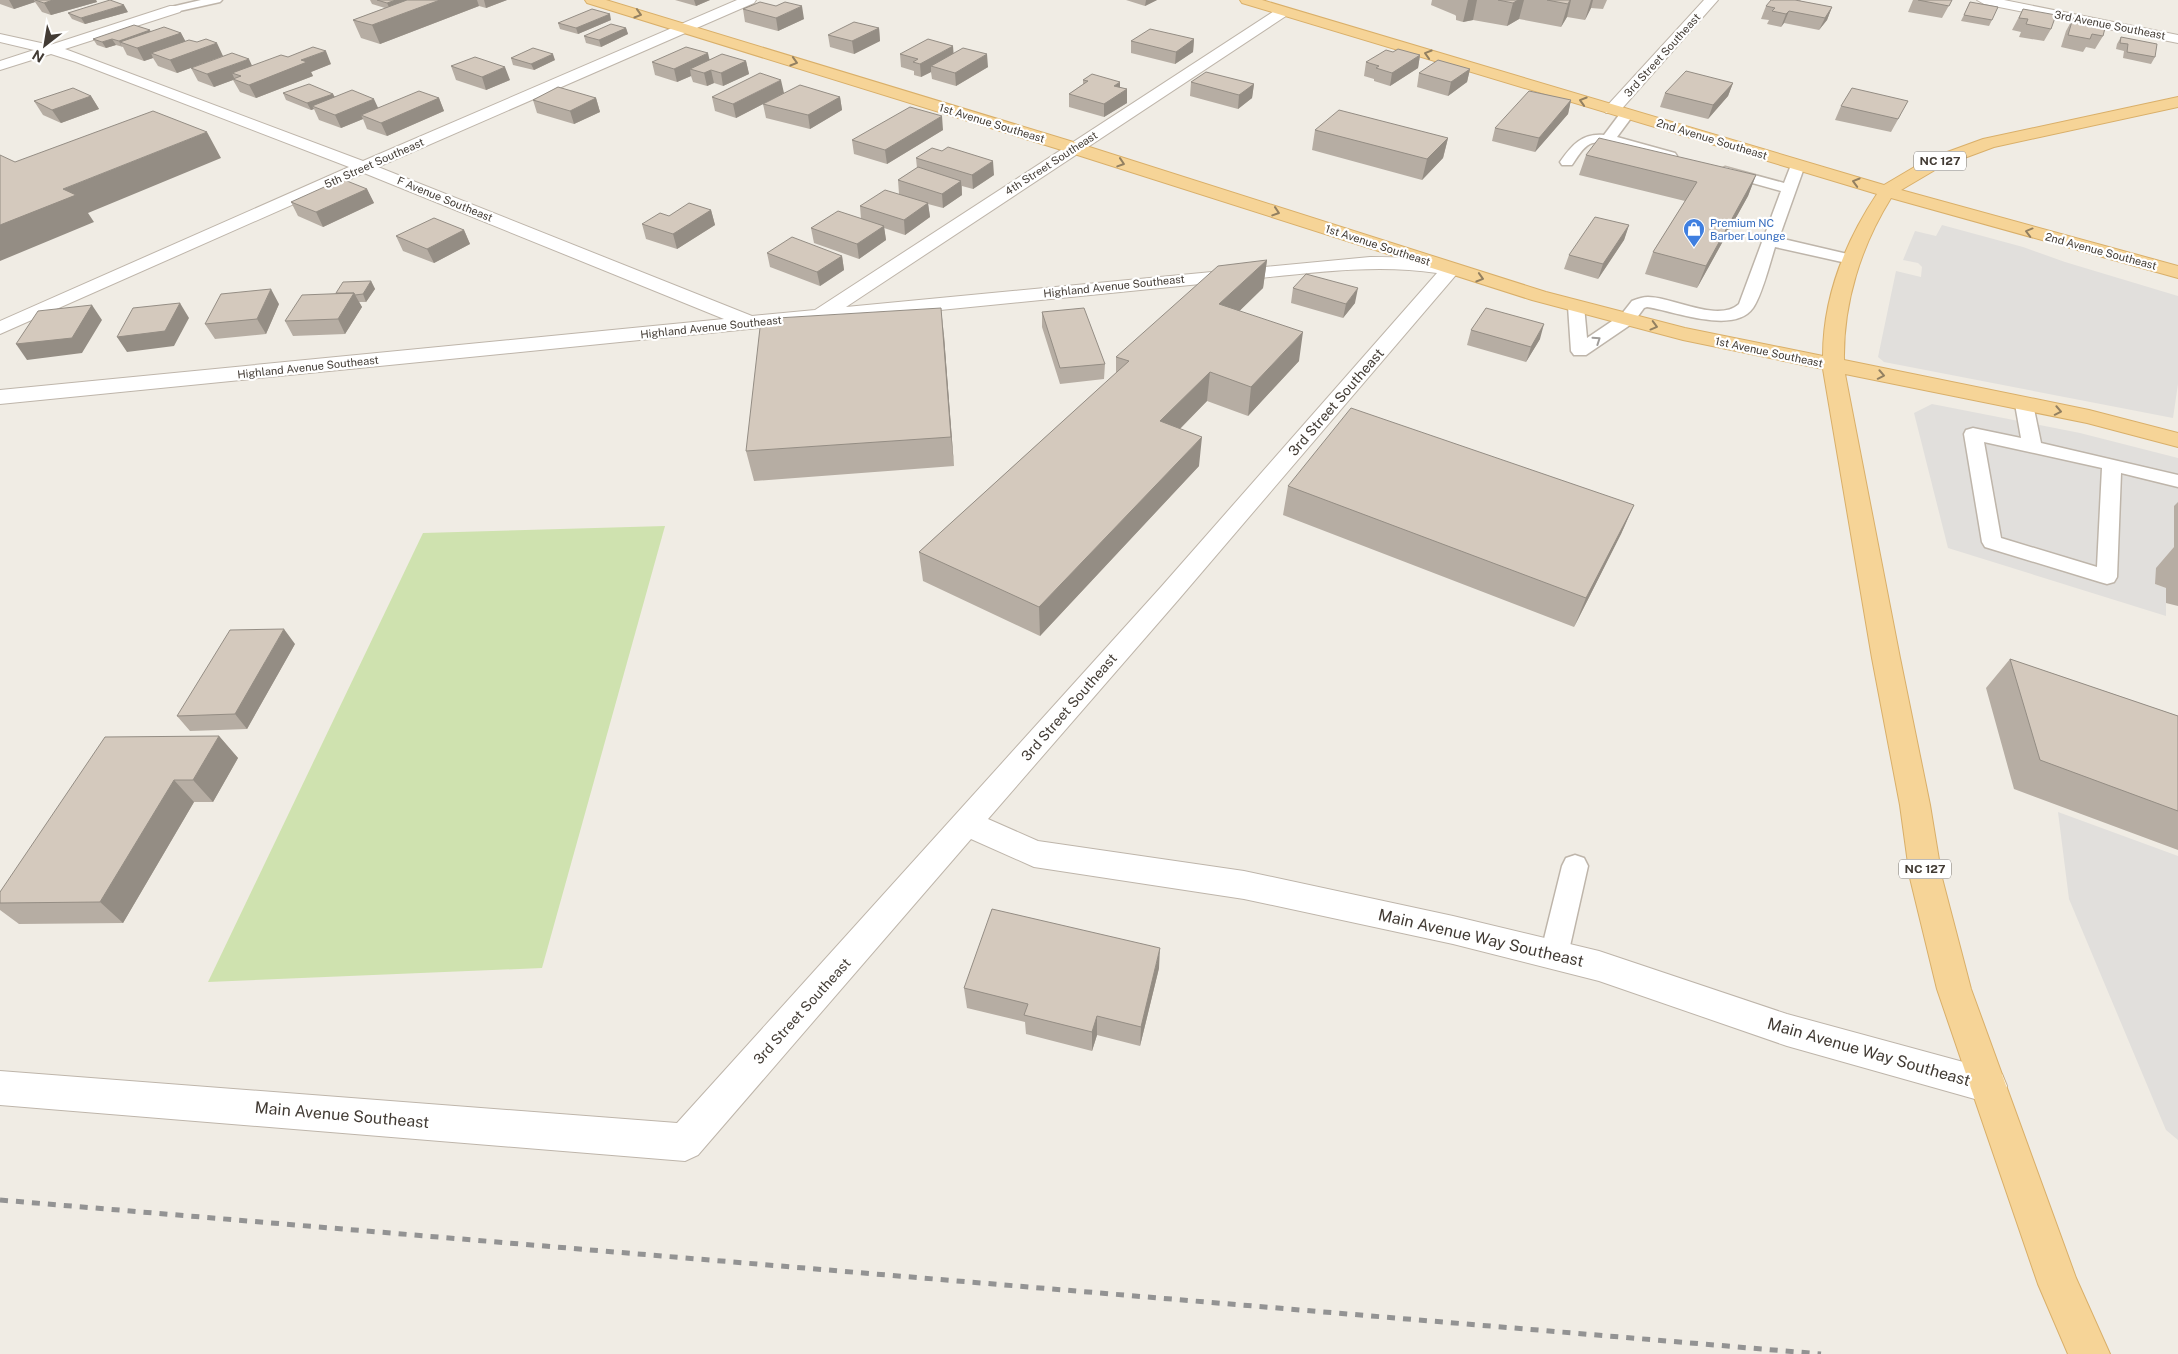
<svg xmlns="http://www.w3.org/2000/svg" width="2178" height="1354" viewBox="0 0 2178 1354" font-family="'Public Sans',sans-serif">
<rect width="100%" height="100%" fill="#f0ece4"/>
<!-- green -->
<path fill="#cfe2af" d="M665,526L542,968L208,982L423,533Z"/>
<!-- parking -->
<path fill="#e1dfdc" d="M1942,225L2023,247L2065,262L2178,296V384L2173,418L1884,362L1878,357L1896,271L1921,277L1922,267L1918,263L1903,260L1915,231L1936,236Z
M1932,404L2080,433L2178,458V507L2173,573L2155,584L2166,588V616L1948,548L1914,413Z
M2058,812L2178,856V1140L2166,1130L2069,899Z"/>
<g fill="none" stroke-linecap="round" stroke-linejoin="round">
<!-- service casing -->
<g stroke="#beb5aa" stroke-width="3">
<path id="service" d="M201,0H222L220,2L175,12L169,9L171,7Z
M1627,110L1634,114L1617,137L1675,153L1677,156L1675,159L1670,160C1654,156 1604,136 1590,144C1582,148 1577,158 1572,165H1562L1560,162C1572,145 1582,133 1604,135L1622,111Z
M1798,161L1805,165L1779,238L1856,256L1859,259L1856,262L1851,264L1775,247C1770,263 1762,295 1753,308C1734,335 1674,311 1647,307L1644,308L1633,323L1586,355H1574L1571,351L1568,306L1570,303H1582L1584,306L1587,338L1621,315L1632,301C1637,299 1643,297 1648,297C1673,297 1718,323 1739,304L1781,191L1720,174L1718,171L1725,167L1784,183L1791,165Z
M2024,399L2030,400L2033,404L2041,443L2178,475V487L2121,473L2117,577L2114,582L2107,584L2100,582L1985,547L1982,542L1964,434L1966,430L1973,428L2021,438L2015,404L2018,400ZM1984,442L2102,468L2097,567L2001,538Z
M1575,855L1584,858L1588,866L1568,955L1564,964L1554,967L1544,964L1540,955L1562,866L1566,858Z"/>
</g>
<!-- minor casing -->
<g stroke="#beb5aa" stroke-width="2">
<path id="minor" d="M737,0H756L754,3L378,167L752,316L815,310L1279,8L1284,7L1291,11L1289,14L846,307L1370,257C1400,257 1429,258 1458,265L1461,269L1179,599L988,819L1038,841L1244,871L1453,916L1599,951L1787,1014L1989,1069L2002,1074L2007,1086L2002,1098L1989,1103L1787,1046L1599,981L1453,944L1244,899L1034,867L971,839L698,1155L685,1161L0,1105V1071L677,1123L1161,587L1437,273C1372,263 1305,274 1240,280L0,404V390L724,319L364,173L0,334V321L349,167L76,62L51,54L0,70V61L34,50L0,42V34L50,45L170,6H180L182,9L180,12L65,49L363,161Z
M1704,0H1718L1618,113H1606L1604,110L1606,107Z
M1977,0H2004L2178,35V43L1984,4Z"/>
</g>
<!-- primary casing -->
<g stroke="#d9af69" stroke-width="2">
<path id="primary" d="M585,0H606L1080,144L1546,292L1685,328L1823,356C1823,298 1845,242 1877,194L1242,3L1240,0H1262L1884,185L1928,159L1983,139L2178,97V107L1994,147L1940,167L1901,190L2178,266V278L1891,198C1861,246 1843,303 1844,360L2089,410L2178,433V447L2087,423L1845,374L1900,658L1930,805L1942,878L1971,989L2076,1278L2110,1354H2068L2038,1284L1937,989L1910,878L1900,805L1872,658L1823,369L1683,340L1532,300L1068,152L587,3Z"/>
</g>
<!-- service -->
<use href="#service" fill="#fff" fill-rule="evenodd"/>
<!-- minor -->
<use href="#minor" fill="#fff" fill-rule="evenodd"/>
<!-- primary -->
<use href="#primary" fill="#f6d497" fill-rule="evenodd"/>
<!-- rail -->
<path stroke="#939393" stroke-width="5" stroke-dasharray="8 8" stroke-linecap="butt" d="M0,1200L1821,1354"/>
</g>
<!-- wall -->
<path fill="#b6ada3" d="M0,0H96L97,2L51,15L42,12L35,2L14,9L0,4Z
M370,0H507L486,8L479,6L380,44L361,38L353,20L385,8L372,4Z
M675,0H710L696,6Z
M1126,0H1157L1145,6Z
M1432,0H1607L1603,9L1591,8L1585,20L1567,17L1561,27L1519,19L1507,26L1473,20L1463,22L1456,20V16L1455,15L1431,5Z
M1801,0L1800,1L1832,7L1827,20L1819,30L1784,23L1781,27L1767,24L1769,20L1761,19L1766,6Z
M1913,0H1952L1942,18L1908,12Z
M1970,2L1992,20L1989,26L1961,21Z
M743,9L804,19L778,31L745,22Z
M2023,9L2051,29L2044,41L2019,37L2021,32L2012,30Z
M128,12L85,24L72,19L68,13Z
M2073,18L2103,36L2095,49L2086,47L2083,52L2061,47L2066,31Z
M611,20L578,34L560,29L558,23Z
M626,28L628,34L601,47L586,43L584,36Z
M879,28L880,41L854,54L830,47L828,35Z
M150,30V31L181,33L185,41L223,56L177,73L158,66L153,58L144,61L127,55L123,47L116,45L106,48L97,45L93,39Z
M2121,37L2155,57L2151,64L2123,58L2124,51L2116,49L2117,44Z
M1194,39L1193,52L1175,64L1131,53V41Z
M1393,52L1420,55L1418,68L1390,86L1374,81V79L1364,76L1366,62Z
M954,53L988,67L956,86L932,79L931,72L921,77L914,75V71L901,67L900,54Z
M511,58L555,60L534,70L513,65Z
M710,59L746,61L749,74L723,86L714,83L707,86L693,82L691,76L677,82L655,75L652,62Z
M331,64L311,72L313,76L256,98L240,92L233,80L214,87L198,81L191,68Z
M451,66L510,80L486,90L456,80Z
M1470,69L1467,82L1448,96L1417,87L1419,73Z
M1083,80L1127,89V103L1104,117L1069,107V94L1083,84Z
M1191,82L1254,84L1252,98L1238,109L1190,96Z
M1733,83L1728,96L1708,119L1660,107L1665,93Z
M283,93L333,94L335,97L378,108L439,98L444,111L387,136L367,129L363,119L341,128L319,120L314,109L311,110L286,100Z
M784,93L736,118L715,111L712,97Z
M91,96L99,109L61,123L43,115L34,101Z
M840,97L842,110L810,129L766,118L763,104Z
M596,98L600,112L574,124L537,113L533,100Z
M1571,100L1568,114L1535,152L1492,141L1495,128Z
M1841,106L1901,114L1891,132L1835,120Z
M943,130L887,164L854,154L852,140Z
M1315,130L1448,138L1443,158L1422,180L1312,150Z
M1586,155L1756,175L1748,196L1697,288L1645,274L1653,252L1685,201L1579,175Z
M916,158L994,175L973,189L962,186V195L943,208L928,204L930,217L905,235L884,228L886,240L859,259L814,243L811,228L861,219L860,206L899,194L898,180L917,168Z
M367,189L374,203L323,227L298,216L291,202Z
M711,210L715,225L677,249L646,239L642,224L669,216Z
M1629,225L1624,240L1598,279L1564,269L1569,255Z
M464,230L470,244L434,263L403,251L396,236Z
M767,253L842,256L844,270L820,286L770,267Z
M1267,260L1263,288L1239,311L1299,361L1248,416L1207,401L1180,429L1199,466L1040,636L923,581L919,552L1116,373V357Z
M371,281L375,289L366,302H359L362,307L345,334L293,336L285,321L336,293Z
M1293,288L1355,303L1343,318L1291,303Z
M279,304L266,334L215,339L205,324Z
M1042,312L1105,364L1104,379L1060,384L1042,327Z
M1471,330L1540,339L1526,362L1467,345Z
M944,336L954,466L754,481L746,451Z
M1288,486L1634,505L1621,534L1574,627L1283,515Z
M2178,502V606L2166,603V588L2155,584L2156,568L2174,547V506Z
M295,644L247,729L190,731L177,716Z
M2010,659L2178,716V850L2014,789L1986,688Z
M219,736L238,758L213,802H194L123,923L19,924L0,910V892Z
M1159,968L1140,1046L1097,1035L1092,1051L1026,1034L1025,1022L967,1008L964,988Z"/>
<!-- shaded-wall -->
<path fill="#948d84" d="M9,0H34L35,2L14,9Z
M53,0H96L97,2L51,15L44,3Z
M396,0H410L390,9L387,3Z
M440,0H477L479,6L380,44L372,25Z
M484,0H507L486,8Z
M694,0H710L696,6Z
M1146,0H1157L1145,6Z
M1468,0H1477L1473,20L1463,22Z
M1518,0H1524L1519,19L1507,26L1513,3Z
M1570,0H1571L1567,17L1561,27L1568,4Z
M1591,0H1593L1591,8L1585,20Z
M124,5L128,12L85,24L81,18Z
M802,6L804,19L778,31L776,18Z
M1832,7L1827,20L1819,30L1825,18Z
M1789,11L1784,23L1781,27L1786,14Z
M610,14L611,20L578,34L576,28Z
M626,28L628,34L601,47L599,40Z
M879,28L880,41L854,54L852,41Z
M150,30L153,37L120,42L122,48L119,41Z
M181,33L188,46L151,53L153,58L144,61L137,48Z
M112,39L116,45L106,48L102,42Z
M1194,39L1193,52L1175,64L1176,52Z
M217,43L223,56L177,73L170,60Z
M953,46L954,59L931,66V72L921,77L920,64Z
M326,51L331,64L311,72L313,76L256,98L249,85L301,60Z
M708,53L711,66L690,69L691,76L677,82L674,69Z
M553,54L555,60L534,70L531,64Z
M987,54L988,67L956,86L955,73Z
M1420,55L1418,68L1390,86L1392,73Z
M249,59L255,72L241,76L232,73L235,80L233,79V80L214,87L207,74Z
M746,61L749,74L723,86L721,73Z
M505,67L510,80L486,90L482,77Z
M1470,69L1467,82L1448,96L1451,82Z
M711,70L714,83L707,86L704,73Z
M781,80L784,93L736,118L733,104Z
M1120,82V94L1127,89V103L1104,117V104L1114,86Z
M1733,83L1728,96L1708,119L1713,105Z
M1254,84L1252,98L1238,109L1239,95Z
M333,94L336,100L312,106L314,109L311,110L307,103Z
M91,96L99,109L61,123L52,110Z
M840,97L842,110L810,129L808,115Z
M439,98L444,111L387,136L381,123Z
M596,98L600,112L574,124L570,111Z
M374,99L380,112L361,115L363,119L341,128L335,115Z
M1571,100L1568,114L1535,152L1539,138Z
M942,116L943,130L887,164L885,150Z
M207,132L221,158L88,213L94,222L0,261V225L63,189Z
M1448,138L1443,158L1422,180L1427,159Z
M993,161L994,175L973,189L972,175Z
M1756,175L1748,196L1697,288L1706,266Z
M961,181L962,195L943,208L942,194Z
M367,189L374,203L323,227L316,212Z
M928,203L930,217L905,235L904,220Z
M711,210L715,225L677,249L673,234Z
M1629,225L1624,240L1598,279L1603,264Z
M884,226L886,240L859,259L857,244Z
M464,230L470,244L434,263L427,249Z
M842,256L844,270L820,286L817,272Z
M1267,260L1263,288L1217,333L1219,304Z
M371,281L375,289L366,302L363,294Z
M1358,288L1355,303L1343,318L1346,304Z
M271,289L279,304L266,334L257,319Z
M354,293L362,307L345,334L338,319Z
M180,303L189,318L174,346L127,352L117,337Z
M92,305L102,320L82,353L27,360L16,344Z
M941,308L944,336L954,466L951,437Z
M1544,324L1540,339L1526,362L1531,347Z
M1303,332L1299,361L1248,416L1251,387Z
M1210,372L1207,401L1158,451L1160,421Z
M1202,437L1199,466L1040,636L1039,607Z
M1634,505L1621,534L1574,627L1586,598Z
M284,629L295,644L247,729L235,714Z
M219,736L238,758L213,802L193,780Z
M174,780L194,802L123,923L100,902Z
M1160,948L1159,968L1140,1046L1141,1027Z
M1097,1016V1035L1092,1051V1032Z"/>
<!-- building -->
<path fill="#d4c9bd" stroke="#948d84" d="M35,0H53L44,3Z
M110,0L124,5L81,18L68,13Z
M377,0H396L387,3Z
M407,0H440L372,25L353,20Z
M1498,0H1518L1513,3Z
M1547,0H1570L1568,4Z
M1771,0H1795L1832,7L1825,18L1789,11L1786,14L1772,11L1775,8L1766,6Z
M1918,0H1952L1949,6Z
M760,2L776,6L785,2L802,6L776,18L743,9Z
M1970,2L1998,7L1992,20L1964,15Z
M592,9L610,14L576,28L558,23Z
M2023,9L2056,15L2051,29L2026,24L2028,19L2019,18Z
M2073,18L2106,24L2103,36L2092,34L2090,39L2068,35Z
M854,22L879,28L852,41L828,35Z
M611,24L626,28L599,40L584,36Z
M134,25L150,30L119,41L112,39L102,42L93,39Z
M164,27L181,33L137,48L120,42Z
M1150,29L1194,39L1176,52L1131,41Z
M2121,37L2157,44L2155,57L2127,52L2128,44L2120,43Z
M206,39L217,43L170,60L151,53L189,40L197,42Z
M928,39L953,46L920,64L913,62L918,59L900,54Z
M313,47L326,51L301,60L307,62L249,85L233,79L241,76L232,73L281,55L288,57Z
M686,47L708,53L674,69L652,62Z
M533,48L553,54L531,64L511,58Z
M963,48L987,54L955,73L931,66Z
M1398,49L1420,55L1392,73L1376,68L1379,66L1366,62L1386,50L1393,52Z
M232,53L249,59L207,74L191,68Z
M722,54L746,61L721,73L711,70L704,73L690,69Z
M475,57L505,67L482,77L451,66Z
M1438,60L1470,69L1451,82L1419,73Z
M1686,71L1733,83L1713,105L1665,93Z
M1206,72L1254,84L1239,95L1191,82Z
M760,73L781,80L733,104L712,97Z
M1092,74L1120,82L1114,86L1127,89L1104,104L1069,94L1088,81L1083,80Z
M309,84L333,94L307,103L283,93Z
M800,85L840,97L808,115L763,104Z
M558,87L596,98L570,111L533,100Z
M73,88L91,96L52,110L34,101Z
M1852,88L1908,101L1898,119L1841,106Z
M352,90L374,99L335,115L312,106Z
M419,91L439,98L381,123L361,115Z
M1529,91L1571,100L1539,138L1495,128Z
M910,107L942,116L885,150L852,140Z
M1339,110L1448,138L1427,159L1315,130Z
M153,111L207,132L63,189L76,195L0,225V155L15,162Z
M1599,138L1756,175L1706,266L1653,252L1697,182L1586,155Z
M948,147L993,161L972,175L916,158L932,148L942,151Z
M918,167L961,181L942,194L898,180Z
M342,179L367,189L316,212L291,202Z
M885,190L928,203L904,220L860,206Z
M689,203L711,210L673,234L642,224L660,213L669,216Z
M838,211L884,226L857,244L811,228Z
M1595,217L1629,225L1603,264L1569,255Z
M434,218L464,230L427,249L396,236Z
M792,237L842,256L817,272L767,253Z
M1267,260L1219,304L1303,332L1251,387L1210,372L1160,421L1202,437L1039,607L919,552L1129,361L1116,357L1218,266Z
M1306,274L1358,288L1346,304L1293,288Z
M371,281L363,294L355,295L354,293H336L343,282Z
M271,289L257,319L205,324L221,294Z
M354,293L338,319L285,321L302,295Z
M180,303L165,331L117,337L133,308Z
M92,305L72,338L16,344L38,311Z
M941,308L951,437L746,451L761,319Z
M1084,308L1105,364L1060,368L1042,312Z
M1486,308L1544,324L1531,347L1471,330Z
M1351,408L1634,505L1586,598L1288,486Z
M284,629L235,714L177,716L230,630Z
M2010,659L2178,716V811L2040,760Z
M219,736L193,780H174L100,902L0,903V892L105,737Z
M992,909L1160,948L1141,1027L1097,1016L1092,1032L1024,1015L1028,1004L964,988Z"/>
<!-- one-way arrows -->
<defs><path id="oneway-chevron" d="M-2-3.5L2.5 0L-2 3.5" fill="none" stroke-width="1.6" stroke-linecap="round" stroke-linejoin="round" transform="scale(1.25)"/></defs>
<g stroke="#938061">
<use href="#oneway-chevron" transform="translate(638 14) rotate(17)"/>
<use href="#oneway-chevron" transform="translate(1428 54) rotate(-163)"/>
<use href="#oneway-chevron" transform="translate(794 62) rotate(17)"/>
<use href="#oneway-chevron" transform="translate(1583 101) rotate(-163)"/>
<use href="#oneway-chevron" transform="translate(1121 163) rotate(18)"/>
<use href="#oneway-chevron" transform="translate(1856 182) rotate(-164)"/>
<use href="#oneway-chevron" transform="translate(1276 212) rotate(18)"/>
<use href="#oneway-chevron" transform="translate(2029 232) rotate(-165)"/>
<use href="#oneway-chevron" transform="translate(1480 278) rotate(17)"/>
<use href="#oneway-chevron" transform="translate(1654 326) rotate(15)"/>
<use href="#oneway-chevron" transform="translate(1881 375) rotate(11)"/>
<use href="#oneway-chevron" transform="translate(2058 411) rotate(11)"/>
</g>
<use stroke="#a09d9a" href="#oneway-chevron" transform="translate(1597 340) rotate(-34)"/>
<!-- icons -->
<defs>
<g id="shop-pin" transform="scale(1.125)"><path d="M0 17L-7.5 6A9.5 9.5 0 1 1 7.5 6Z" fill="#3f7fe0" stroke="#fff"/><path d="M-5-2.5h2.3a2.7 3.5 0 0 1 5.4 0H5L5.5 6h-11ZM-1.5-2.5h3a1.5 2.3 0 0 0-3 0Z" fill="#fff"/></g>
</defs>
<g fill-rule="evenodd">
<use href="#shop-pin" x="1694" y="229"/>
</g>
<g text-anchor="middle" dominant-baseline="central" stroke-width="4.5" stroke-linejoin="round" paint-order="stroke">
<!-- far-street labels -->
<g font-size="11" fill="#423b34" stroke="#fff">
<text transform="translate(2110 25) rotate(11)">3rd Avenue Southeast</text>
<text transform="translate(1662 55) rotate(-48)">3rd Street Southeast</text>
<text transform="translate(992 123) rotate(17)">1st Avenue Southeast</text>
<text transform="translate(1712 139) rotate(17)">2nd Avenue Southeast</text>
<text transform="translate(374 163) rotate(-24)">5th Street Southeast</text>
<text transform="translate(1051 163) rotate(-33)">4th Street Southeast</text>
<text transform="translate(445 199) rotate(22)">F Avenue Southeast</text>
<text transform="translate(1378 245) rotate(18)">1st Avenue Southeast</text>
<text transform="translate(2101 251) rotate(15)">2nd Avenue Southeast</text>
<text transform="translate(1114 286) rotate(-6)">Highland Avenue Southeast</text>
<text transform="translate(711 327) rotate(-6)">Highland Avenue Southeast</text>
<text transform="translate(1769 352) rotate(12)">1st Avenue Southeast</text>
<text transform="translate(308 367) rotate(-6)">Highland Avenue Southeast</text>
</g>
<!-- far-shop labels -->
<g font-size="11" fill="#366cbe" stroke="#fff" text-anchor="start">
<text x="1710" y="223">Premium NC<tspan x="1710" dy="13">Barber Lounge</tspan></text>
</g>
<!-- shield labels -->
<g fill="#fff" stroke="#7b7671" stroke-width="1">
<rect x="1914" y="151.5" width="52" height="19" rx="4"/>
<rect x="1899" y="859.5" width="52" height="19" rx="4"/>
</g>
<g font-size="12" font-weight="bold" fill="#423b34">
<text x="1940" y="161">NC 127</text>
<text x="1925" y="869">NC 127</text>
</g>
<!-- street labels -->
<g font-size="14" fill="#423b34" stroke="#fff">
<text transform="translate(1336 402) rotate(-49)">3rd Street Southeast</text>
<text transform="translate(1069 707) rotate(-49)">3rd Street Southeast</text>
<text transform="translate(802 1011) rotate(-48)">3rd Street Southeast</text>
</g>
<!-- near-street labels -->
<g font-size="16" fill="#423b34" stroke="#fff">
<text transform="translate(1481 938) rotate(13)">Main Avenue Way Southeast</text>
<text transform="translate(1869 1052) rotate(16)">Main Avenue Way Southeast</text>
<text transform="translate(342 1115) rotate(5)">Main Avenue Southeast</text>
</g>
</g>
<!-- north arrow -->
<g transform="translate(45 45) rotate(211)" stroke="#ffffff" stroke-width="4" paint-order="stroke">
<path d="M0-4L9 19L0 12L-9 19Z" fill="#423b34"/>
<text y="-8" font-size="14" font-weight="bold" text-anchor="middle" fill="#423b34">N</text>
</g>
</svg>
